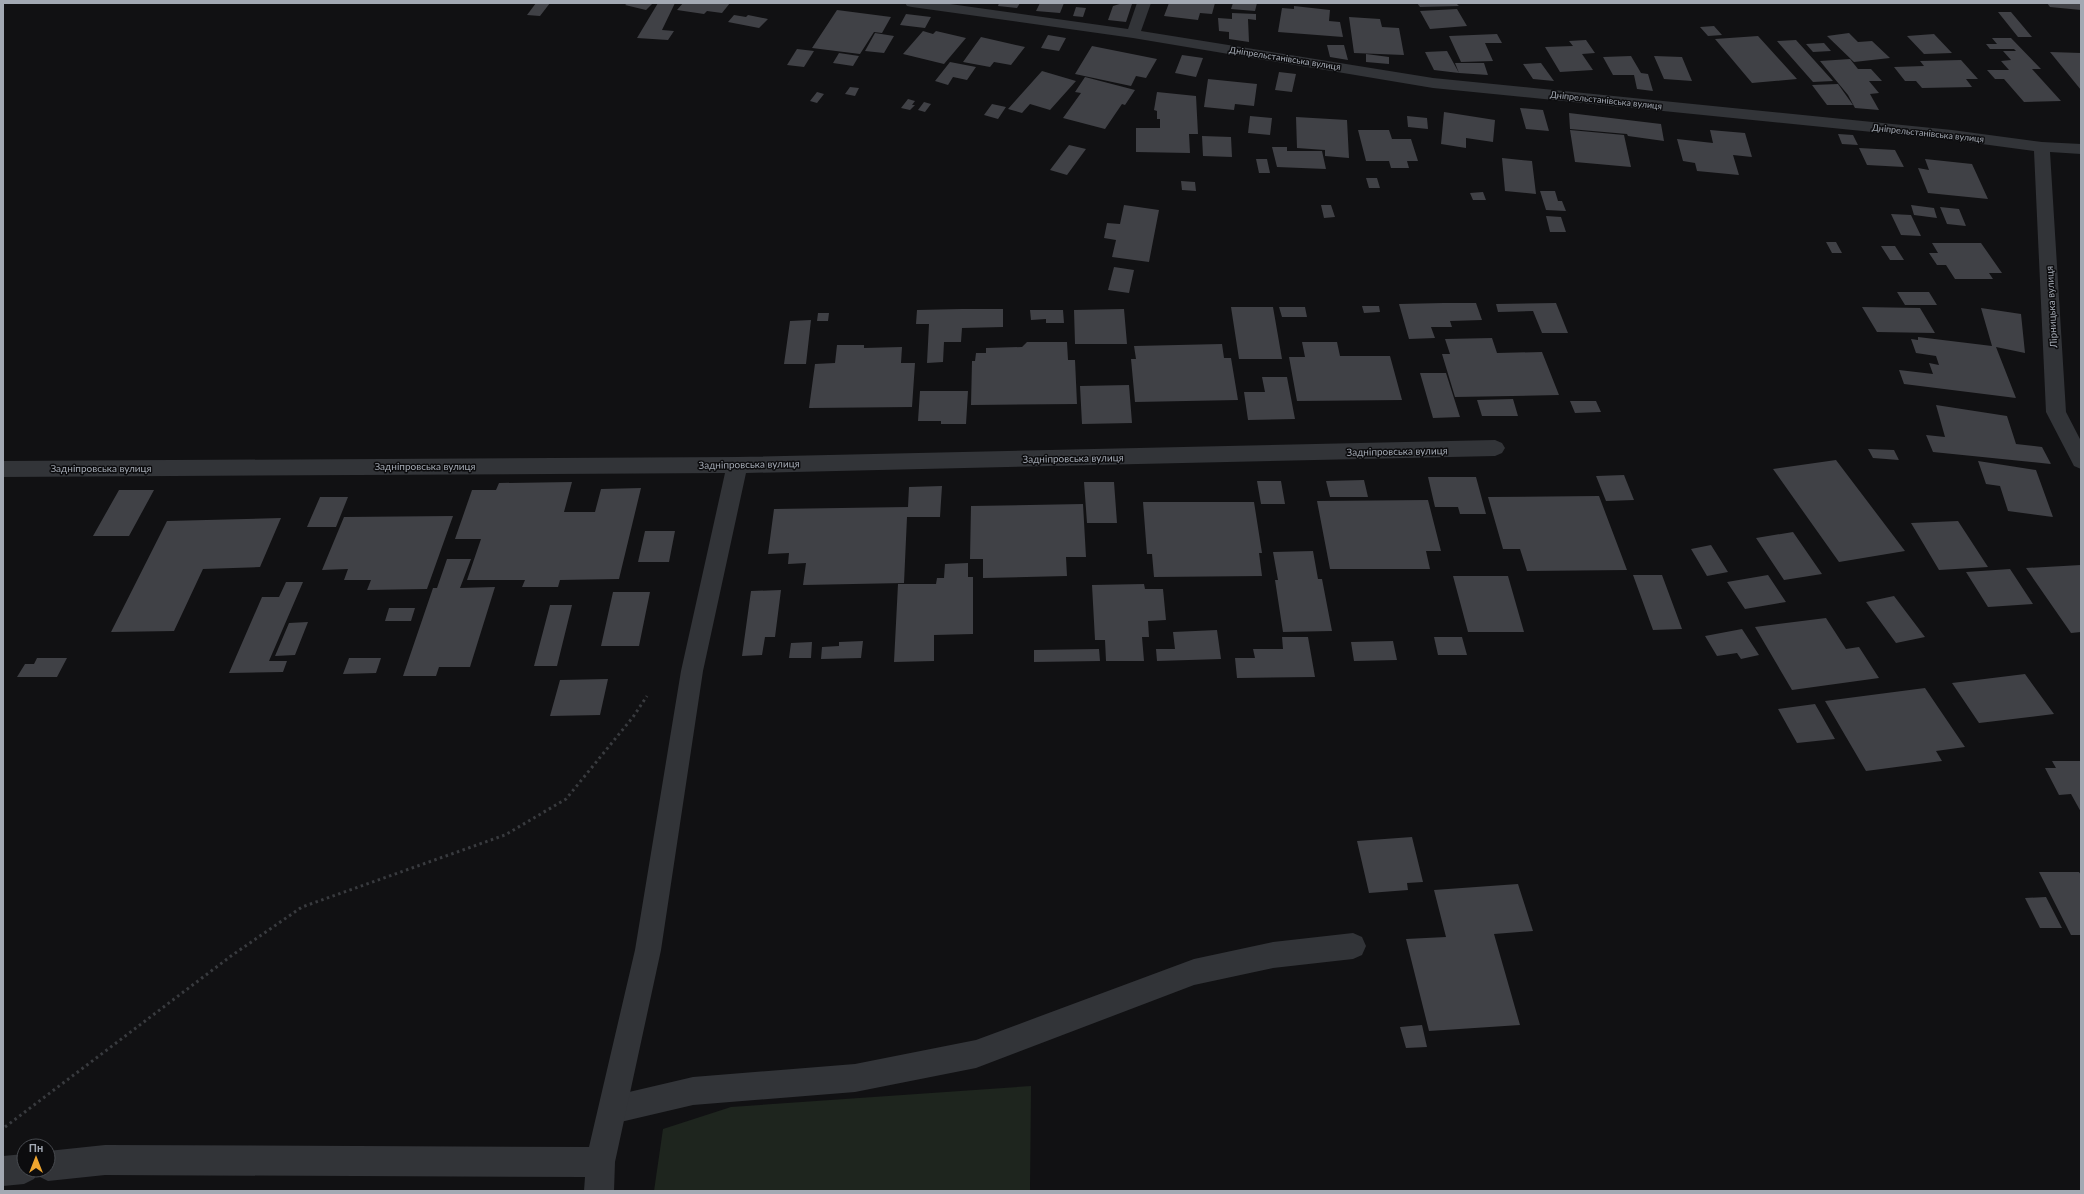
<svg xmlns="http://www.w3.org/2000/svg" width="2084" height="1194" viewBox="0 0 2084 1194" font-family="Lato,sans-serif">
<rect width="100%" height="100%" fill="#111113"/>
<!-- green -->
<path fill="#1e251e" d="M1031,1086L1030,1191H654L663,1129L731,1107Z"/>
<!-- building -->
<path fill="#404146" d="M536,3H550L540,16L527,15Z
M628,3H653L646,10L625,5Z
M658,3H675L662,30L674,31L668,40L637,38Z
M683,3H730L722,13L707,11L704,14L677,10Z
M999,3H1020L1017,8L998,6Z
M1040,3H1064L1060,13L1036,11Z
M1123,3L1132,4L1126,22L1108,20L1113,6Z
M1169,3H1215L1212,14L1200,13L1198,20L1164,16Z
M1233,3H1257L1255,11L1231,9Z
M1417,3H1456L1459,6L1420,7Z
M2047,3H2081V10L2050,7Z
M1294,6L1330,10L1329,21L1340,22L1343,37L1278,32L1282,8L1294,9Z
M1076,7L1086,8L1083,17L1073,16Z
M1457,9L1467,26L1430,29L1420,11Z
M837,10L891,17L882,33L874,32L860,54L812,48Z
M1998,12H2011L2032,37H2018Z
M1232,13L1256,14V20L1248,19L1249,42L1229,39V32L1219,31L1218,18L1232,19Z
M906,14L931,17L925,28L900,25Z
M734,15L746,17L748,15L768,19L759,28L728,22Z
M1349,17L1380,19L1382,27L1399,28L1404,55L1354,53Z
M1714,26L1722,35L1708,36L1700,27Z
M923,31L933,34L936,31L966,38L944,64L903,54Z
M875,33L894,36L884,53L865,51Z
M1849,33L1858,42L1872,41L1890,58L1854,62L1827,36Z
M1497,34L1502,43H1485L1493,61L1461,62L1449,36Z
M1934,34L1952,53L1924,54L1907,36Z
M1048,35L1066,38L1059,51L1041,48Z
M1758,36L1797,79L1752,83L1715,39Z
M981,37L1025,47L1011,65L994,62L990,67L963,62Z
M1992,38H2011L2041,69H2032L2061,101L2024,102L2004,79H1995L1987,70H2009L2001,61L2011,60L2003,51H2016L2014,49H1990L1986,44H1997Z
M1586,40L1595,53L1582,54L1593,70L1560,72L1545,47L1573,46L1569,41Z
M1796,40L1833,81L1813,82L1777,41Z
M1824,43L1831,51L1813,52L1806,44Z
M1327,45H1344L1348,60L1330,57Z
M1092,46L1157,59L1146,78L1136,76L1131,86L1075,74Z
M797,49L814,51L804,67L787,65Z
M1447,51L1459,73L1455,63H1484L1488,75L1459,73L1434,70L1425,52Z
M2050,52L2081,53V90Z
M839,53L859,56L853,66L833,63Z
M1366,54L1389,57V64L1366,62Z
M1182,55L1203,58L1196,77L1175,73Z
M1631,56L1641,73L1648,74L1653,91L1637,89L1634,75H1613L1603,57Z
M1654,56L1682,57L1692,81L1664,79Z
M1850,59L1858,69H1871L1882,81H1869L1879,93L1870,94L1879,110L1855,108L1848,95L1820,61Z
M1961,60L1978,79H1966L1972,87L1922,88L1916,81H1905L1894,67L1924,66L1920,61Z
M950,62L976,67L967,80L953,77L948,85L935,81Z
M1541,63L1554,81L1533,79L1523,64Z
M1042,71L1076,81L1050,110L1030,104L1022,113L1008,109Z
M1279,72L1296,74L1292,92L1275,90Z
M1085,77L1135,90L1125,105L1122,104L1105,129L1063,118L1081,93L1075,92Z
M1208,79L1257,84L1254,106L1235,104L1234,110L1204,107Z
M1838,84L1853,105H1827L1812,85Z
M850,87L859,88L855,96L845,94Z
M817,92L824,94L817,103L810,101Z
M1157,92L1196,96L1198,134H1189L1190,153L1136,152V128H1160V119H1157V111L1154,110Z
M908,99L915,101L912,105H915L910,110L901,108Z
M924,102L931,104L925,112L918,110Z
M992,104L1006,107L998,119L984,115Z
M1520,108L1543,110L1549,131L1526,129Z
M1444,112L1495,120L1493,142L1466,138V148L1441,144Z
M1569,113L1661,124L1664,141L1628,136L1627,134L1570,129Z
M1250,116L1272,118L1270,135L1248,133Z
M1407,116L1427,118L1428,129L1408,127Z
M1296,117L1347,120L1349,158L1325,156V150L1297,148Z
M1358,130H1389L1392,139H1411L1418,161H1407L1409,168H1391L1389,161H1366Z
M1570,130L1624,135L1631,167L1575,162Z
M1710,130L1745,133L1752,157L1733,155L1739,175L1697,171L1695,163L1683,161L1677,139L1713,143Z
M1838,134L1853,135L1858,145L1842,144Z
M1202,136L1231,137L1232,157L1203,156Z
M1069,145L1086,149L1067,175L1050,170Z
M1272,147H1287V151H1322L1326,169L1277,167Z
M1859,148L1895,150L1904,167L1867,165Z
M1502,158L1532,161L1536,194L1505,191Z
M1256,159H1267L1270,173H1259Z
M1925,159L1972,164L1988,199L1928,193L1918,168L1929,170Z
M1366,178H1377L1380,188H1369Z
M1181,181L1195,182L1196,191L1182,190Z
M1540,191H1555L1558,201H1562L1566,211L1546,210Z
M1483,192L1486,200H1473L1470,193Z
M1124,205L1159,210L1149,262L1112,257L1116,240L1104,238L1107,223L1120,224Z
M1321,205H1331L1335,217L1324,218Z
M1911,205L1934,208L1937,218L1914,215Z
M1940,207L1959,209L1966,226L1947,224Z
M1891,214L1911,215L1921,236L1901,235Z
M1546,216L1561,217L1566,232H1550Z
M1826,242H1836L1842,253H1832Z
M1932,243H1981L2002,273H1989L1993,279H1955L1946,265H1937L1929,253H1938Z
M1881,246H1895L1904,260H1890Z
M1114,267L1134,270L1129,293L1108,290Z
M1897,292H1929L1937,305H1905Z
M1444,303H1476L1482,320L1450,321L1452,327H1431L1435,338L1409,339L1399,304Z
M1556,303L1568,333H1542L1533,311L1498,312L1496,304Z
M1362,306H1379L1380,312L1364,313Z
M1231,307H1273L1282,359H1239Z
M1279,307H1305L1307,317H1282Z
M1862,307L1920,308L1935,333L1877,332Z
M1981,308L2021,314L2025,353L1996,347L2016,398L1904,384L1899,370L1933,374L1929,363L1939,365L1936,356L1916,353L1911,339L1918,340V337L1992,346Z
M962,309H1003V327L962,328L961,342H944L943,362L927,363L929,324H916L917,310Z
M1124,309L1127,344H1075L1074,310Z
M1030,310H1063L1064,323H1046V319L1031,320Z
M818,313H829L828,321H817Z
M811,320L806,364H784L790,321Z
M1492,338L1497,353L1542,352L1559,395L1455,397L1442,354H1450L1445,339Z
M1027,342H1067L1068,360H1075L1077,404L971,405L972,361H975L976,353H986V348L1022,347Z
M1302,342H1337L1340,356H1390L1402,400L1297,401L1289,357H1305Z
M1222,344L1224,358H1231L1238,400L1135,402L1131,359H1136L1134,346Z
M837,345H864V348L902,347L901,363H915L912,407L809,408L815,364L835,363Z
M1420,373H1446L1460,417L1433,418Z
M1262,377H1287L1295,419L1248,420L1244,392H1265Z
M1129,385L1132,423L1082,424L1080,386Z
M920,391H968L966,424H941V421H918Z
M1513,399L1518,416H1482L1477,400Z
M1570,401H1596L1601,412L1575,413Z
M1936,405L2007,416L2016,444L2042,447L2051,464L1933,452L1926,435L1945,437Z
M1868,449L1894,450L1899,460L1873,458Z
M1836,460L1905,551L1839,562L1773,469Z
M1978,461L2036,470L2053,517L2008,511L2000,486L1986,484Z
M1624,475L1634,500L1606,501L1596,476Z
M1428,477H1476L1486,514H1460L1458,507H1435Z
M1364,480L1368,497H1330L1326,481Z
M1257,481H1281L1285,504H1261Z
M572,482L564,512H595L601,489L641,488L619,579L560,580L558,587H522L525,580H467L481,539H455L472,490H496L499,483Z
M1084,482H1114L1117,523H1087Z
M942,486L940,517H907L904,583L803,585L806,563L788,564L789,553L768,554L774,509L908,507L909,487Z
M119,490H154L129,536H93Z
M1599,496L1627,570L1527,571L1520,549H1503L1488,497Z
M320,497H348L336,527H307Z
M1428,500L1441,551H1426L1430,569H1330L1317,501Z
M1143,502H1254L1262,553H1259L1262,576L1154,577L1152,554H1147Z
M1083,504L1086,557H1066L1067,576L983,578V559H970L971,506Z
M453,516L427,589L367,590L371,580H344L348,569L322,570L344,517Z
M281,518L260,567L203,569L174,631L111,632L167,521Z
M1958,521L1988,567L1939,570L1911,523Z
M645,531H675L669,562H638Z
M1793,532L1822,574L1784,580L1756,538Z
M1711,545L1728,572L1707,576L1691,549Z
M1313,551L1318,579H1322L1332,631L1283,632L1275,580H1278L1273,552Z
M447,559H471L460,588L495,587L470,667H439L436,676H403L433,588H437Z
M968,563V577H973V634L934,635V661L894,662L898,584H936L937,578H944L945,564Z
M2081,565V632L2071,633L2026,568Z
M2010,569L2033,604L1988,607L1966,572Z
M1633,575H1662L1682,629L1653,630Z
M1768,575L1786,602L1745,609L1727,582Z
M1453,576H1508L1524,632H1468Z
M286,582H303L269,661H287L283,672L229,673L262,597H279Z
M1144,584L1145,589H1163L1166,620L1148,621L1149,637H1142L1144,661H1106L1105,640H1095L1092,585Z
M781,590L775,637H765L762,655L742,656L751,591Z
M613,592H650L639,646H601Z
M1894,596L1925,637L1896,643L1866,602Z
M550,605H572L557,666H534Z
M389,608H415L411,621H385Z
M1826,618L1846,649L1859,647L1879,678L1792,690L1755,627Z
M308,622L295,655L275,656L289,623Z
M1742,629L1759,655L1741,659L1737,653L1717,656L1705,636Z
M1217,630L1221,659L1157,661L1156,649H1175L1173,632Z
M1282,637H1308L1315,677L1237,678L1235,658H1255L1253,649H1283Z
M1434,637H1462L1467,655H1438Z
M863,641L861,658L821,659L822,647L839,646V642Z
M1393,641L1397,660L1354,661L1351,642Z
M812,642L811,658H789L791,643Z
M1099,649L1100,661L1034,662V650Z
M37,658H67L57,677H17L25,664H34Z
M349,658H381L376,673L343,674Z
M2025,674L2054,714L1979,723L1952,683Z
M608,679L600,715L550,716L560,680Z
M1925,688L1965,747L1936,751L1942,761L1866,771L1825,701Z
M1815,704L1835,739L1797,743L1778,709Z
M2052,761H2081V812L2071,794L2059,795L2045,768H2056Z
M1412,837L1423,882L1407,883L1408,890L1369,893L1357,841Z
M2039,872H2079L2081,875V935H2071Z
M1518,884L1533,931L1494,934L1520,1025L1429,1031L1406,939L1446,937L1434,890Z
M2046,897L2062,928H2040L2025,898Z
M1422,1025L1427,1047L1406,1048L1400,1027Z"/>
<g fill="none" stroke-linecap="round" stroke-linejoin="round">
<!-- path -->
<path stroke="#393b3f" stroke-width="3" stroke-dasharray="2.5 3.5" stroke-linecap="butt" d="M5,1127L231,956L302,907L505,835L566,799L633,717L647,696"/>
<!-- service -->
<path fill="#323438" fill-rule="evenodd" d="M1353,933L1362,937L1366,946L1362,955L1353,959L1273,968L1194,985L976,1068L855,1092L693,1105L612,1124L602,1120L598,1110L602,1100L612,1096L693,1077L855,1064L976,1040L1194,959L1273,942Z"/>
<!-- minor -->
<path fill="#323438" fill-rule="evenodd" d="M905,3H943L1128,29L1137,3H1151L1141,31L1433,78L1952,130L2042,142L2081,144V154L2050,152L2066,412L2081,441V469L2074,466L2046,412L2034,151L1952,140L1433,88L1133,38L912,7L907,6Z
M1495,440L1502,443L1505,448L1502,453L1495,456L746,473L703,671L661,950L615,1162L614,1191H584L585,1177L105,1175L48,1181L38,1176L37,1174L34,1179L24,1184L3,1186V1156L24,1154V1170H48V1151L105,1145L589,1147L635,950L681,671L725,473L3,477V461L737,457Z"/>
</g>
<g text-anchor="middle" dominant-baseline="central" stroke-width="3" stroke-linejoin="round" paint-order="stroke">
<!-- far-street labels -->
<g font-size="9" fill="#a3a9b3" stroke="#0c0c0e">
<text transform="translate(1285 58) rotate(9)">Дніпрельстанівська вулиця</text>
<text transform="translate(1606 100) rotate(6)">Дніпрельстанівська вулиця</text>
<text transform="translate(1928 133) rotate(6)">Дніпрельстанівська вулиця</text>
</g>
<!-- street labels -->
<g font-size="10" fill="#a3a9b3" stroke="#0c0c0e">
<text transform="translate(2051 307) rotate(-93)">Лірницька вулиця</text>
<text transform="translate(1397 451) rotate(-1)">Задніпровська вулиця</text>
<text transform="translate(1073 458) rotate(-1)">Задніпровська вулиця</text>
<text transform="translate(749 464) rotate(-1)">Задніпровська вулиця</text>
<text x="425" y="466">Задніпровська вулиця</text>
<text x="101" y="468">Задніпровська вулиця</text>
</g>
</g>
<!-- border -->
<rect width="2084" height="1194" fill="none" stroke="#a3a9b3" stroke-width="8"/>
<!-- north arrow -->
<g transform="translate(36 1158)"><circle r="19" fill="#0c0c0e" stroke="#484b50"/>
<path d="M0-3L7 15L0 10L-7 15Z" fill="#eea52f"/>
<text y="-6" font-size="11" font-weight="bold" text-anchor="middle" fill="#a3a9b3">Пн</text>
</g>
</svg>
